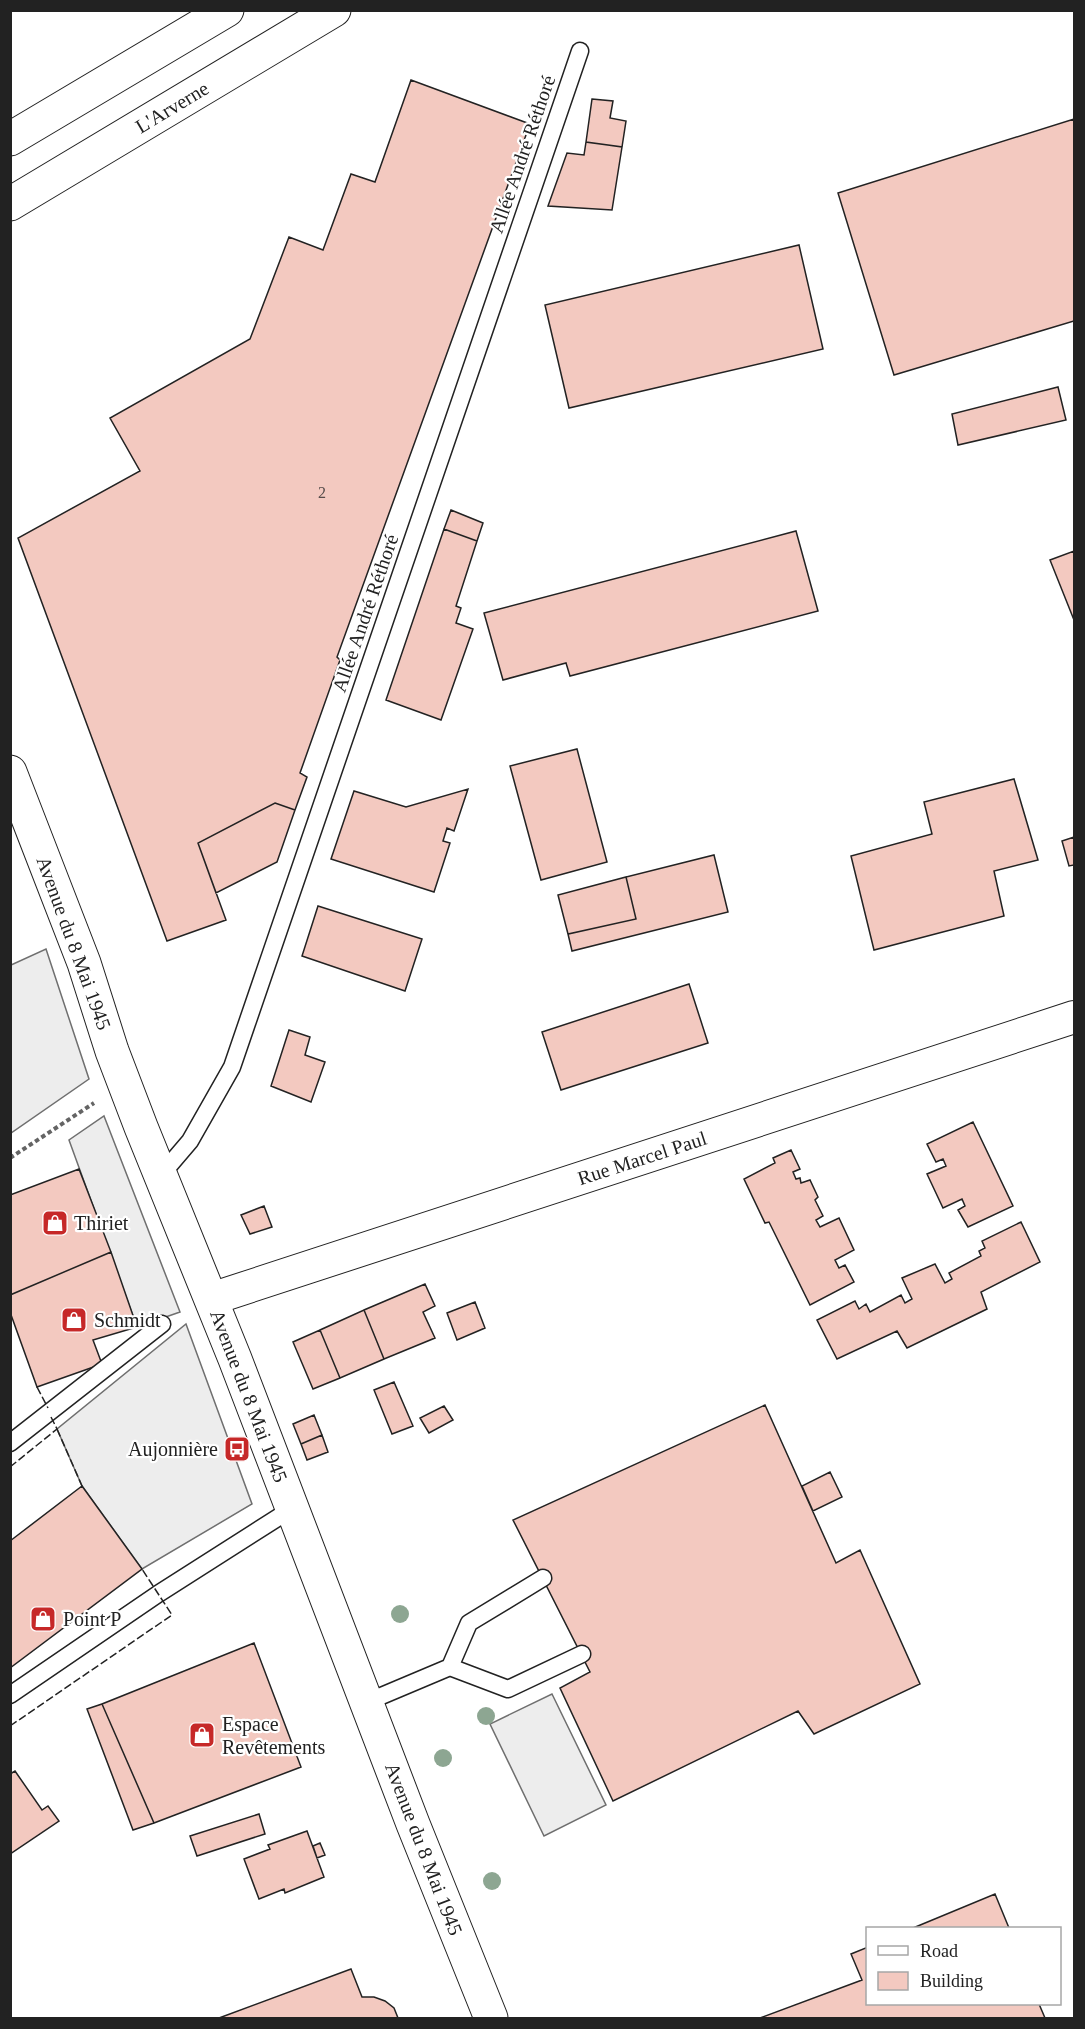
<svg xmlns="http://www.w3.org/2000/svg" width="1085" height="2029" viewBox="0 0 1085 2029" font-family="Georgia,serif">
<rect width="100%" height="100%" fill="#fff"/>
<!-- parking -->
<path fill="#ededed" stroke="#6f6f6f" stroke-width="1.5" d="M46,949L89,1079L11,1133V965Z
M104,1116L180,1312L137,1327L69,1140Z
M186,1324L252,1504L142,1569L82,1486L57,1429Z
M552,1694L606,1805L544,1836L490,1724Z"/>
<!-- building -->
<path fill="#f3c9c0" stroke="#222" stroke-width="1.5" d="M411,80L530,124L337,657L340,660L300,773L307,777L295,810L275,803L198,843L226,920L167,941L18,538L140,471L110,418L250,339L289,237L323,250L351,174L375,182Z
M592,99L613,101L610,118L626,121L622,147L586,142Z
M1074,119V321L894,375L838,193Z
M586,142L622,147L612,210L548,206L567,153L584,155Z
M799,245L823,349L569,408L545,305Z
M1058,387L1066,420L958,445L952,414Z
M451,510L483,523L477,541L444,529Z
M444,529L477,541L456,606L461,608L456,623L473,629L441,720L386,700Z
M796,531L818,611L570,676L566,663L503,680L484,613Z
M1074,551V620L1050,560Z
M577,749L607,862L541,880L510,766Z
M1014,779L1038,860L994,871L1004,916L874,950L851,856L932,834L924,802Z
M468,789L454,831L447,828L443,841L450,843L434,892L331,859L354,791L406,807Z
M275,803L295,810L277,862L216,893L198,843Z
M1074,837V865L1069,866L1062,841Z
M714,855L728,912L572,951L568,934L636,919L626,877Z
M626,877L636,919L568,934L558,895Z
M318,906L422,939L405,991L302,956Z
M689,984L708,1043L561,1090L542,1032Z
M289,1030L310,1037L305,1055L325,1062L311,1102L271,1086Z
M973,1122L1013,1206L968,1227L958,1210L965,1206L962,1199L943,1208L927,1174L946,1166L943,1159L936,1162L927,1144Z
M791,1150L800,1169L793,1172L796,1179L800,1178L801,1183L810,1180L818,1197L815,1200L823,1216L816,1220L820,1227L839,1218L854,1250L835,1260L839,1268L845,1265L854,1282L810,1305L769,1222L765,1223L744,1179L775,1163L773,1158Z
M79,1169L111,1252L10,1295V1195Z
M264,1206L272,1227L250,1234L241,1215Z
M1021,1222L1040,1262L981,1292L987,1309L907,1348L897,1331L837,1359L817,1320L855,1301L859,1309L866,1304L870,1312L901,1295L905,1303L912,1299L902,1278L935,1264L945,1283L952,1279L949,1273L981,1256L979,1251L985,1248L982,1241Z
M111,1252L137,1327L93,1340L102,1364L37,1387L10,1312V1295Z
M425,1284L435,1306L423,1312L435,1338L384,1359L364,1310Z
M475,1302L485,1328L457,1340L447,1313Z
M364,1310L384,1359L340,1378L320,1330Z
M320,1330L340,1378L313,1389L293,1342Z
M394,1382L413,1426L392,1434L374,1390Z
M765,1405L836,1563L860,1550L920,1684L814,1734L798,1711L613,1801L560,1688L590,1672L513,1520Z
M444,1406L453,1420L429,1433L420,1418Z
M314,1415L322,1435L301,1444L293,1424Z
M322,1435L328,1452L307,1460L301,1444Z
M830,1472L842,1497L813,1511L802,1486Z
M82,1486L142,1569L10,1668V1541Z
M254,1643L301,1767L154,1823L102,1704Z
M102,1704L154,1823L133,1830L87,1709Z
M15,1771L42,1810L48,1806L59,1821L10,1854V1774Z
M259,1814L265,1834L197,1856L190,1836Z
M307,1831L324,1877L285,1893L284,1889L259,1899L244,1859L270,1849L268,1845Z
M320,1843L325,1855L317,1858L313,1846Z
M995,1894L1009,1928H913Z
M868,1947V2004H1039L1045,2018H760L862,1980L851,1954Z
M351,1969L362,1997H374L385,2001L394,2008L398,2018H219Z"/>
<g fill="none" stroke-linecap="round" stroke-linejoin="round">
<!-- service casing -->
<g stroke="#222" stroke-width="19">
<path id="service" d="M161,1175L190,1141L232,1067L580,51
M10,1443L162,1324
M450,1667L508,1689L582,1654
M10,1695L158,1594L293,1508
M367,1702L450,1667L469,1623L543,1578"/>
</g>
<!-- minor casing -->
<g stroke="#222" stroke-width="34">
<path id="minor" d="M211,1299L1074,1017"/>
</g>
<!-- primary casing -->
<g stroke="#222" stroke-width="35">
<path id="primary" d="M10,772L84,963L112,1051L141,1127L235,1359L413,1824L491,2018"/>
</g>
<!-- motorway casing -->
<g stroke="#222" stroke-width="35">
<path id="motorway" d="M10,139L227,10
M10,204L334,10"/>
</g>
<!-- path -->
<path stroke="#646464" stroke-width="4" stroke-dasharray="4.5 3" stroke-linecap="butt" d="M10,1158L94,1103"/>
<!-- service -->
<use href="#service" stroke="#fff" stroke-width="16"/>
<!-- minor -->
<use href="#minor" stroke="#fff" stroke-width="32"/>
<!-- primary -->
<use href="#primary" stroke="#fff" stroke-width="33"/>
<!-- motorway -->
<use href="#motorway" stroke="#fff" stroke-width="33"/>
<!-- fence -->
<path stroke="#222" stroke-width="1.5" stroke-dasharray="8 3" stroke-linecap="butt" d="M37,1387L48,1408
M57,1429L82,1486
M10,1467L57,1429L51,1417
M10,1726L172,1615L142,1569"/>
</g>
<!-- trees -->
<g fill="#8da692">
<circle cx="400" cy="1614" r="9"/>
<circle cx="486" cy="1716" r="9"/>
<circle cx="443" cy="1758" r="9"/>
<circle cx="492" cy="1881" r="9"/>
</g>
<!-- icons -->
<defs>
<g id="shop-square" transform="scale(1.35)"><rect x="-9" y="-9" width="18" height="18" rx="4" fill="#c62828" stroke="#fff"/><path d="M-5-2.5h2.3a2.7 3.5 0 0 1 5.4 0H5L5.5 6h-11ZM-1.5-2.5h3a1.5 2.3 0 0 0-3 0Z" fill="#fff"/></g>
<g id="bus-square" transform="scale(1.35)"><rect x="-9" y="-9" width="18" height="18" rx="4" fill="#c62828" stroke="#fff"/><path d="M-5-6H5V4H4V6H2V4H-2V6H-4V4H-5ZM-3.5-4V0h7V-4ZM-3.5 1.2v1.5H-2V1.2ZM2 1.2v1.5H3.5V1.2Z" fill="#fff"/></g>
</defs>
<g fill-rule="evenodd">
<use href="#shop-square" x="55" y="1223"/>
<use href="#shop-square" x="74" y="1320"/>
<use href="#bus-square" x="237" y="1449"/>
<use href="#shop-square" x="43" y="1619"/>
<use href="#shop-square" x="202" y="1735"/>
</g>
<g text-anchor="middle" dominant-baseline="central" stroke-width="4.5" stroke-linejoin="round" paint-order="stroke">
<!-- number labels -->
<g font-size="16" fill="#564c4a">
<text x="322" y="492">2</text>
</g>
<!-- street labels -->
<g font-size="20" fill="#222" stroke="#fff">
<text transform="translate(172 107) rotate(-31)">L'Arverne</text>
<text transform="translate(522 154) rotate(-71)">Allée André Réthoré</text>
<text transform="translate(365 613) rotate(-71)">Allée André Réthoré</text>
<text transform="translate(74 943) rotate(70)">Avenue du 8 Mai 1945</text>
<text transform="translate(642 1158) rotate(-18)">Rue Marcel Paul</text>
<text transform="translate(249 1396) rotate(69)">Avenue du 8 Mai 1945</text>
<text transform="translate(424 1849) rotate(69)">Avenue du 8 Mai 1945</text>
</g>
<!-- poi labels -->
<g font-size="20" fill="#222" stroke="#fff" text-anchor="start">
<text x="74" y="1223">Thiriet</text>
<text x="94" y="1320">Schmidt</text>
<text x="218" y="1449" text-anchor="end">Aujonnière</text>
<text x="63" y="1619">Point P</text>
<text x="222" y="1724">Espace<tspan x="222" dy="23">Revêtements</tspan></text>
</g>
</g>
<!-- border -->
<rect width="1085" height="2029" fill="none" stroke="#222222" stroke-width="24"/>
<!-- legend -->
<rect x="866" y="1927" width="195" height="78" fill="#ffffff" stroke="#a7a7a7" stroke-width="1.5"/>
<rect x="878" y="1946" width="30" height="9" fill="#ffffff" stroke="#a7a7a7" stroke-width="1.5"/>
<text x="920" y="1957" font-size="18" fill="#222222">Road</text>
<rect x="878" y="1972" width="30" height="18" fill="#f3c9c0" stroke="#a7a7a7" stroke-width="1.5"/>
<text x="920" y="1987" font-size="18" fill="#222222">Building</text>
</svg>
